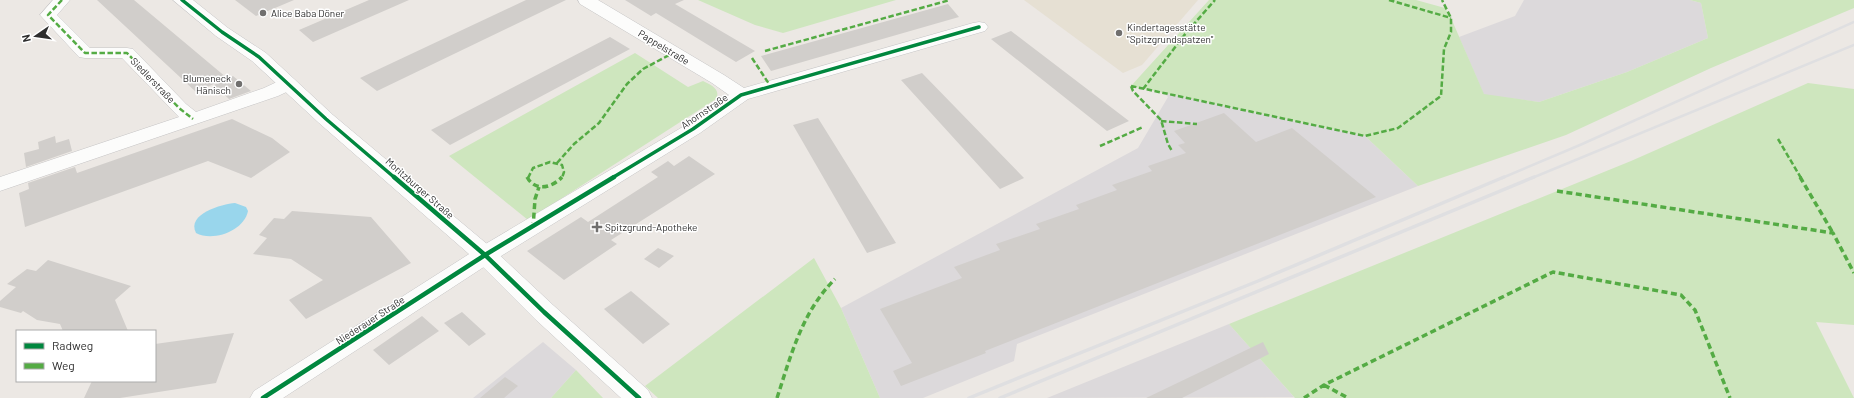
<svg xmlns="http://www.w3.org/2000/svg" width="1854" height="398" viewBox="0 0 1854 398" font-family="Barlow,sans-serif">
<rect width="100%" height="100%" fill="#ece8e4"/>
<!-- industrial -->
<path fill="#dcd9db" d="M1524,0H1690L1701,3L1708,38L1627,72L1539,102L1484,95L1459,37L1515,16Z
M1164,93L1365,136L1418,186L1017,344L1014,361L923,398H880L841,308L1138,148L1168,97Z
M1229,324L1294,397L1047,398Z
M543,342L576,370L551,398H473Z"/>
<!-- education -->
<path fill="#e6e0d3" d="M1024,0H1198L1142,65L1123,73Z"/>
<!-- green -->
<path fill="#cee6be" d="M698,0H896L783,33L755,25Z
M1209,0H1416L1445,8L1451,18L1484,94L1539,102L1627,72L1708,38L1701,3L1690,0H1854V8L1711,68L1566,135L1418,186L1365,136L1131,86Z
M635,53L688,87L703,81C711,85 721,89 716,99L528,220L449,156Z
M1808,83L1854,89V325L1816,322L1854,398H1295L1229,324L1631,161Z
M814,258L841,308L880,398H658L645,386Z
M576,370L603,398H551Z"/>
<!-- water -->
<path fill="#99d6ec" d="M235,203L246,207L248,211C244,231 213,242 196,233C186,214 222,204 235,203Z"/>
<!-- building -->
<path fill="#d1cecb" d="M97,0H134L227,78L196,92Z
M235,0H294L256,16Z
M369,0H409L313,42L299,30Z
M526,0H566L377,91L360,78Z
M625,0H684L675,4L755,51L736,62L656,13L651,16Z
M948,4L959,17L771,71L761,56Z
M1011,31L1129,121L1107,131L991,39Z
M610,37L630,49L450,145L431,130Z
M922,73L1024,178L1000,189L901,80Z
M233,76L251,91L229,99L214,85Z
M1224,113L1256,142L1292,128L1376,197L985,351L986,353L901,386L893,371L912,363L880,309L962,278L954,267L1000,250L996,244L1040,229L1036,224L1079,209L1076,205L1117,190L1112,185L1152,171L1148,166L1186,153L1178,145L1185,143L1174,131Z
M818,118L896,243L867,253L793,125Z
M232,119L272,138L290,152L251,178L208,161L25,227L19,193L29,189L28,183L75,167L77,173Z
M55,136L56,143L69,139L72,151L26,167L24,153L39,149L38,142Z
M689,156L715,174L611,240L617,244L564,280L527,251L581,217L588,222L658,177L651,172L668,161L674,166Z
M292,211L371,217L411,263L306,319L289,300L323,280L291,259L253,254L267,238L259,235L274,218L284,219Z
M658,248L674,256L659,268L644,259Z
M48,260L131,286L115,300L128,331H63L60,324L37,320L23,311L21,313L0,307V301L16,287L7,284L27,269L36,271Z
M631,291L670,324L643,344L604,309Z
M462,312L486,334L469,346L444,323Z
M422,316L439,331L389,365L373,350Z
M234,333L216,383L120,398H84L92,381H155V344Z
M1263,342L1269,354L1182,398H1146Z
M505,377L518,386L504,398H480Z"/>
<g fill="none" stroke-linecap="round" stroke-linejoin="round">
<!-- minor casing -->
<g stroke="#c5c4c5" stroke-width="1">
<path id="minor" d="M53,0H70L57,15L90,48H127L133,49L186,104L196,112L264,88L281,80L288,78L295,80L297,84L295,88L278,96L0,191V177L179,117L122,58H85L79,57L40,15Z
M578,0H598L724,75L744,88L973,23L979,22L985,23L988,27L985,31L748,99L700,133L493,261L283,398H250L254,391L477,249L686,125L729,95L712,83L580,4Z"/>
</g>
<!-- tertiary casing -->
<g stroke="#c5c4c5" stroke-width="1">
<path id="tertiary" d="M173,0H193L228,28L266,53L333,115L493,249L553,305L648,390L652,398H621L535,319L477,261L319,123L252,61L216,36Z"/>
</g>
<!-- minor -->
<use href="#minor" fill="#fcfcfb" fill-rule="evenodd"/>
<!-- tertiary -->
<use href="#tertiary" fill="#fcfcfb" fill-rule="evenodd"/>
<!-- rail-far1 -->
<path stroke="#dfdfe1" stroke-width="2.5" d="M1502,178L1580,145L1854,22
M1532,178L1854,45"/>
<!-- rail -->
<path stroke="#dfdfe1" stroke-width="3.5" d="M969,398L1258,281L1504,177
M1000,398L1534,177"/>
<!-- quiet-far1 -->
<path stroke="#54ab44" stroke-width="2.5" stroke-dasharray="5.5 2.5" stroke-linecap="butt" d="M62,0L48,15L85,53H127L179,108L193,119
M1389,0L1451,18
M765,51L950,0
M752,58L771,87
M1131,86L1365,136L1398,128L1441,96L1444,49L1451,32V18L1442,0
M1131,86L1133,91L1161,120L1168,144L1172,151
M1143,89L1186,33L1215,0
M1161,121L1197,124
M1778,139L1801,178
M1100,146L1143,127
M557,163L574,144L599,123L627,84L643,69L673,53
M528,178L533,168L550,162L562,165L564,172L562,178"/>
<!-- quiet -->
<path stroke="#54ab44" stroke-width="3.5" stroke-dasharray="6 3.5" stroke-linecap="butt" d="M527,177C535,192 552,188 562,177
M1800,177L1833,233
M1557,191L1833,233L1854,273
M533,228L535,199L539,187
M1324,385L1348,398
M777,398C791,355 802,312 835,279
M1304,398L1324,385L1553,272L1681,295L1695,310L1730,398"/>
<!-- cycleway-far1 casing -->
<g stroke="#fff" stroke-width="5.5">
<path id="cycleway-far1" d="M182,0L222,32L259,57L326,119L395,178
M612,178L693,129L741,95L979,27"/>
</g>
<!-- cycleway casing -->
<g stroke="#fff" stroke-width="7">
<path id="cycleway" d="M394,177L485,255L544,312L639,398
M263,398L485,255L614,177"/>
</g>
<!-- cycleway-far1 -->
<use href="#cycleway-far1" stroke="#00873e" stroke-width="3.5"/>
<!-- cycleway -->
<use href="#cycleway" stroke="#00873e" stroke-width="4.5"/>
</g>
<!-- markers -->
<g fill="#706f6e" stroke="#fff" stroke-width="1.5">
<circle cx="263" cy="13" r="4"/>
<circle cx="1119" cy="33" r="4"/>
<circle cx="239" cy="84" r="4"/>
<path d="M595 221h4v4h4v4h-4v4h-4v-4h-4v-4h4z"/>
</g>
<g text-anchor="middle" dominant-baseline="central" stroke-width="3" stroke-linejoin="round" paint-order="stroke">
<!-- poi labels -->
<g font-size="10" fill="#2e2e2e" stroke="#fff" text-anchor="start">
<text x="271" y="13">Alice Baba Döner</text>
<text x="1127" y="27">Kindertagesstätte<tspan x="1127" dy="12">"Spitzgrundspatzen"</tspan></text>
<text x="231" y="78" text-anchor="end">Blumeneck<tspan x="231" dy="12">Hänisch</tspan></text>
<text x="605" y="227">Spitzgrund-Apotheke</text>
</g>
<!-- street labels -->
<g font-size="10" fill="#2e2e2e" stroke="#fff">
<text transform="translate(664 47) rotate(31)">Pappelstraße</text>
<text transform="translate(153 80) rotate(46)">Siedlerstraße</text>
<text transform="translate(704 111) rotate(-34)">Ahornstraße</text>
<text transform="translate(420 188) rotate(41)">Moritzburger Straße</text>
<text transform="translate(370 320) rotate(-33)">Niederauer Straße</text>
</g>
</g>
<!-- legend -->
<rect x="16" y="330" width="140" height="52" fill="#ffffff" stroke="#ababab"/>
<rect x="24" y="343" width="20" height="6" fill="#00873e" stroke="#ababab"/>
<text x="52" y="350" font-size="12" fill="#2e2e2e">Radweg</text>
<rect x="24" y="363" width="20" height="6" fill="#54ab44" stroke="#ababab"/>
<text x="52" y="370" font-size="12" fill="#2e2e2e">Weg</text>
<!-- north arrow -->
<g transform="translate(36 36) rotate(257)" stroke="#ffffff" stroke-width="3" paint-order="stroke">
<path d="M0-3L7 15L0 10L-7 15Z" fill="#2e2e2e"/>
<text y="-6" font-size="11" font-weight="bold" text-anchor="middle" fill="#2e2e2e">N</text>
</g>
</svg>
